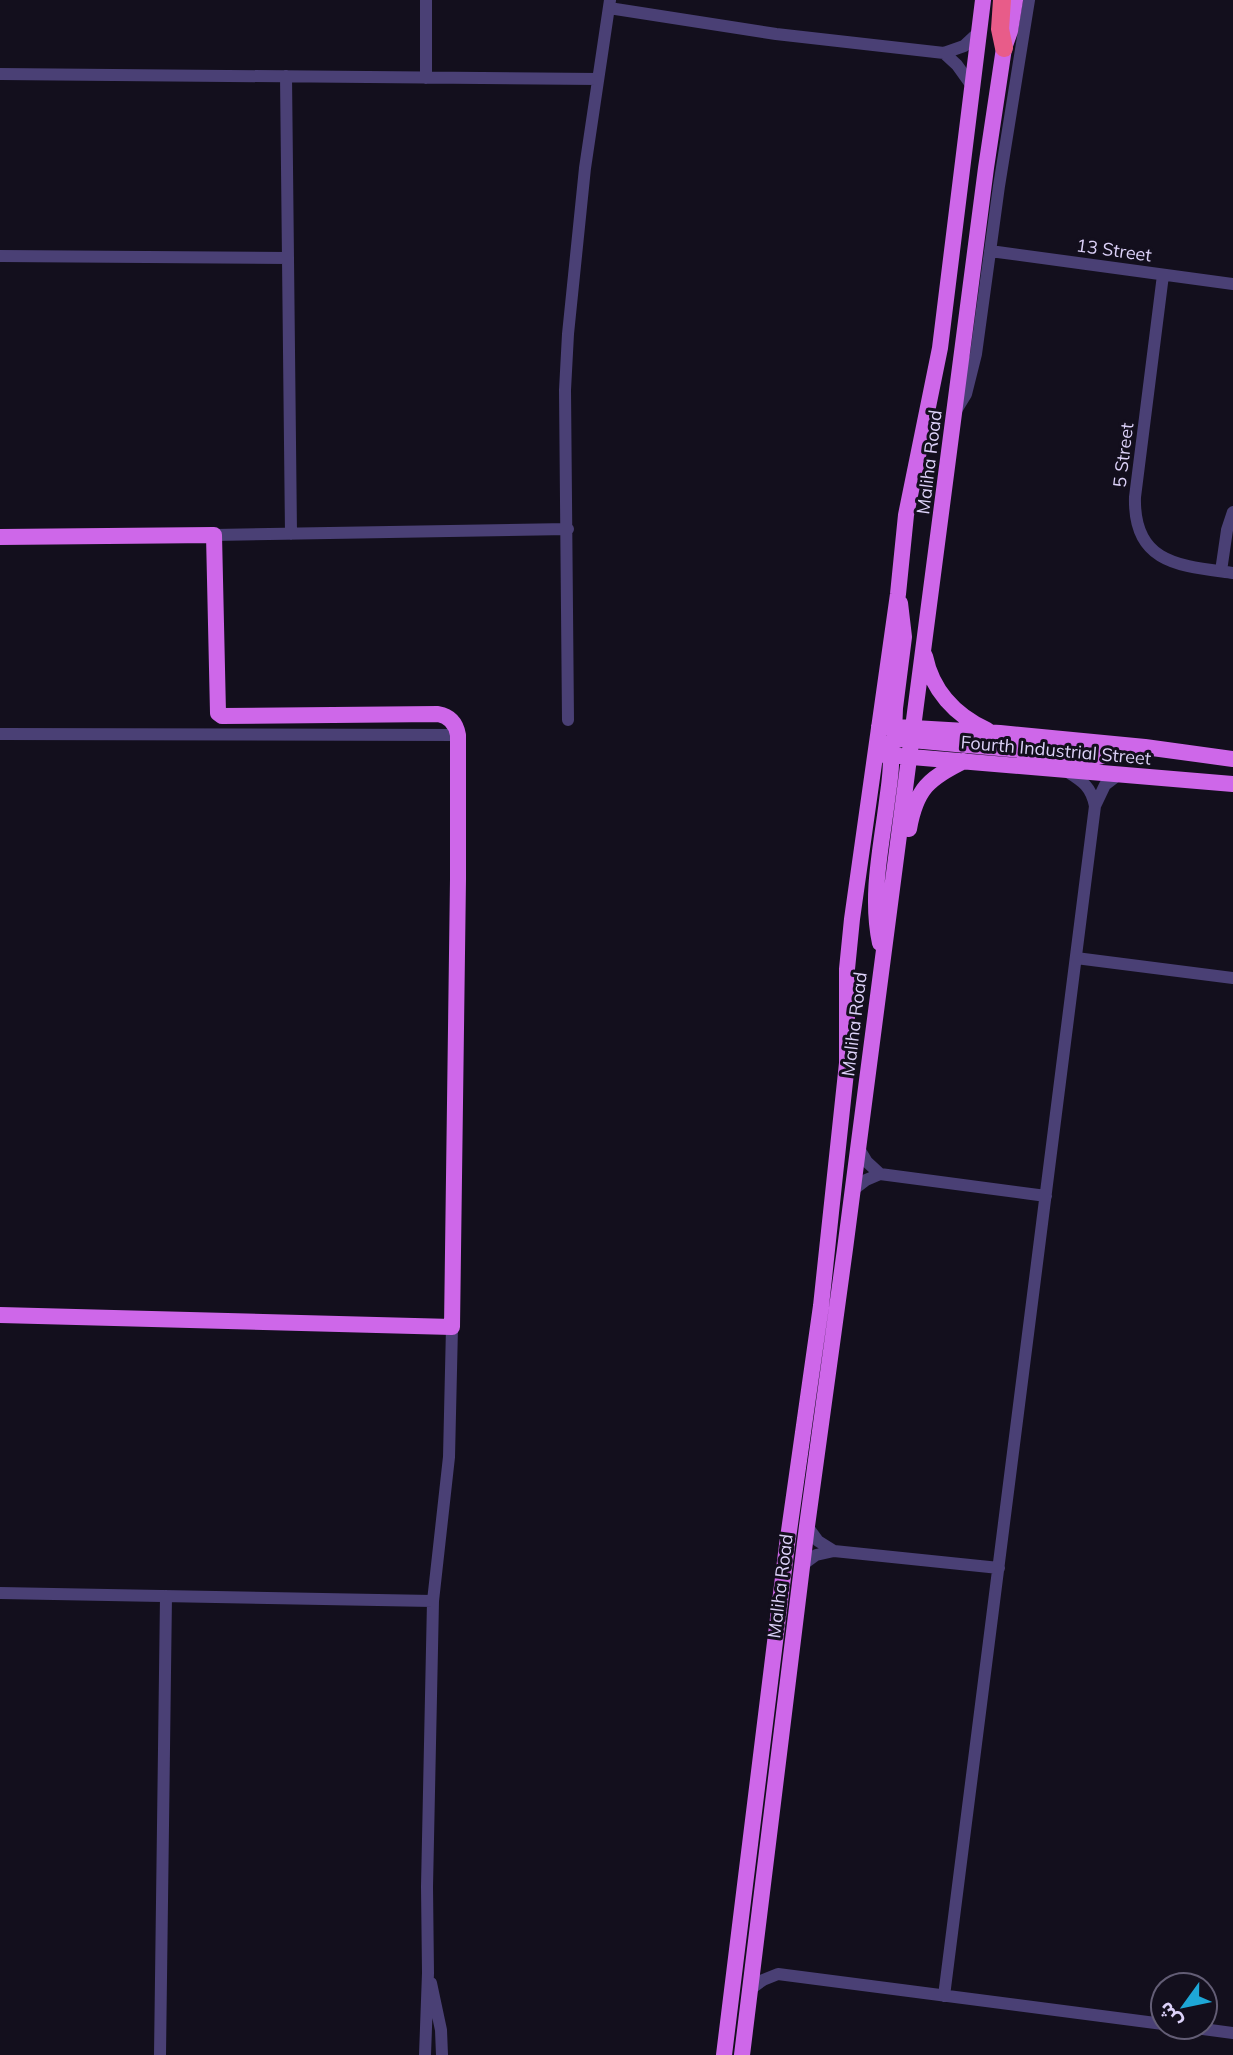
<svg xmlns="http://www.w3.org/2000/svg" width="1233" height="2055" viewBox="0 0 1233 2055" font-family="Mulish,'Noto Sans Arabic',sans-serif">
<rect width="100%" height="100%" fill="#130f1d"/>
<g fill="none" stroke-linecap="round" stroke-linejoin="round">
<!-- minor -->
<path stroke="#4a4075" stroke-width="12" d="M609,8L776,34L944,53L964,46L979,32
M944,53L957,65L972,86
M0,74L598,79
M286,76L291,534
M426,78V0
M990,251L1233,284
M0,256L288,258
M1163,275L1135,497C1133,565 1182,566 1233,573
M955,412L966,394L976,354L999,186L1029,0
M214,535L568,529
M1221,571L1227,530L1233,512
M568,720L565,390L568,334L585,168L610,0
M0,734L458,735
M1066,771C1082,781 1091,786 1095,806
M1076,958L1233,978
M858,1147L867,1162L880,1174
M853,1190L866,1180L880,1174L1046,1196
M807,1526L818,1541L834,1551
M801,1566L816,1555L834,1551L999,1568
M0,1593L433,1601
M431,1983L441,2030L442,2055
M749,1990L763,1980L778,1974L1163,2024
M944,1996L1095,806L1105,785L1118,775
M1188,2027L1233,2033
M160,2055L166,1596
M425,2055L428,1973L427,1887L433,1601L449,1457L452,1327"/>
<!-- major -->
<path stroke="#ce67e9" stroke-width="16" d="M0,537L214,535L218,713L222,716L438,714C449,716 456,723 458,735V879L452,1327L0,1315
M925,656C932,690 955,715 987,730
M879,726L1000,733L1145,747L1233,759
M894,734L895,708L904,637L900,603
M876,754L1233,784
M876,754L883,745L901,739L1096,757L1136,751
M909,829C916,789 929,778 964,761
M880,943C870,896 881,849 887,801C889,784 893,765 890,747
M724,2055L787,1545L821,1306L847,1063V969L852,919L898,594L906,515L940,348L983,0
M742,2055L807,1526L845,1249L986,168L1004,48L1010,31L1015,0"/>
<!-- highway -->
<path stroke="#e85c89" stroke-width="18" d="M1002,0L1000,29L1004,48"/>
</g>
<g text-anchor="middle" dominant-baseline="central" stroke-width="6" stroke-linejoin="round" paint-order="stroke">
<!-- street labels -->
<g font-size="18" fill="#dcd1f8" stroke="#130f1d">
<text transform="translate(1114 250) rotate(8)">13 Street</text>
<text transform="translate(1123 455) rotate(-83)">5 Street</text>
<text transform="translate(929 462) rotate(-83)">Maliha Road</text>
<text transform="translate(1056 750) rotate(5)">Fourth Industrial Street</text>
<text transform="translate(854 1024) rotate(-83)">Maliha Road</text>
<text transform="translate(780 1586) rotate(-83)">Maliha Road</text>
</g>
</g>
<!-- north arrow -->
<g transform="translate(1184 2006) rotate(237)"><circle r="33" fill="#130f1d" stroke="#635d75" stroke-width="2"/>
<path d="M0-5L12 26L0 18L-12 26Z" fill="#1ea7d7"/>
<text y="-10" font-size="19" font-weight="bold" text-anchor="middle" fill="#dcd1f8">ش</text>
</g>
</svg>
